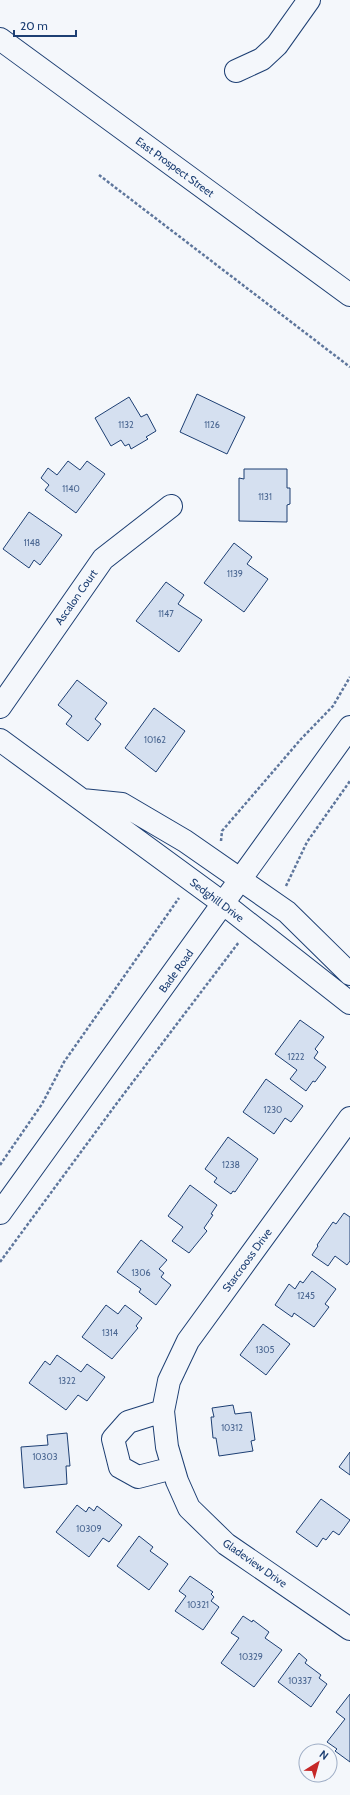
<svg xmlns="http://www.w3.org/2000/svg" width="350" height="1795" viewBox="0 0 350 1795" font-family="Cabin,sans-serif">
<rect width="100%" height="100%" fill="#f4f7fb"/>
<!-- building -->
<path fill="#d5e0f0" stroke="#1d3f73" d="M197,394L245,417L227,454L180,432Z
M129,397L141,417L147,414L156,431L146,437L148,439L131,449L129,444L125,446L121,440L111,446L95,418Z
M68,461L80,470L87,461L105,474L76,513L45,490L49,485L41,478L48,468L57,475Z
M244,469H287V488H290V504L287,505V522L239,521V478L244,479Z
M29,512L62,535L40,565L34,560L29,568L3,549Z
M234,543L252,557L247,564L268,579L244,612L204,583Z
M166,582L184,595L178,604L202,620L179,652L136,621Z
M77,680L107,703L95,719L101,724L88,741L66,724L72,716L58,705Z
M154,708L185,731L156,772L125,748Z
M300,1020L324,1037L315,1049L318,1052L314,1058L326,1067L315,1082L313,1081L306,1091L290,1079L297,1070L275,1054Z
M266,1079L303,1106L291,1122L285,1118L274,1134L243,1112Z
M228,1137L258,1159L235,1192L233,1191L231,1194L214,1182L217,1178L205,1169Z
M190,1185L217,1205L211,1214L213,1215L204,1228L207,1231L189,1253L172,1241L183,1227L168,1216Z
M344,1213L350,1217V1261L347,1265L335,1256L328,1266L312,1255L318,1246L317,1245L333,1222L336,1224Z
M141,1240L167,1260L159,1269L164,1273L161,1277L171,1285L156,1305L139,1292L141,1289L117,1272Z
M312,1271L336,1289L325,1304L329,1307L314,1327L294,1313L292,1317L275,1305L289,1284L295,1289L300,1281L303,1283Z
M106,1305L118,1314L125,1305L142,1318L136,1326L138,1328L112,1359L82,1337Z
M263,1324L290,1344L266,1375L240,1355Z
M57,1355L81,1372L87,1364L105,1377L87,1401L78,1395L66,1410L29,1383L45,1361L50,1365Z
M233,1405L235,1414L251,1412L255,1440L251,1441L253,1451L219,1456L216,1438H213L211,1417H214L212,1408Z
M67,1433L70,1466H66L67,1484L24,1488L21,1447L48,1445L47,1435Z
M350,1452V1475L339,1467Z
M321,1499L350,1520L339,1535L333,1531L326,1540L323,1538L317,1547L296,1532Z
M77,1505L86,1512L89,1507L94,1511L97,1506L122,1525L109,1542L103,1538L89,1557L56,1532Z
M139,1536L153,1547L150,1551L168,1564L149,1590L117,1566Z
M190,1576L213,1592L211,1594L214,1597L211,1601L219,1607L203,1630L175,1611L186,1596L179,1591Z
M243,1616L252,1622L253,1620L269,1632L265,1638L282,1650L254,1687L221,1663L239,1638L231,1633Z
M299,1653L307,1660L305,1663L321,1675L319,1678L327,1684L311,1707L278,1682Z
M350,1694V1762L335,1751L337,1749L327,1742L345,1719L336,1712Z"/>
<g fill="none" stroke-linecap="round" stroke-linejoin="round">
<!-- minor casing -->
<g stroke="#1d3f73" stroke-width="24">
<path id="minor" d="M0,39L350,295
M236,71L262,59L277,45L309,0
M0,707L103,559L171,506
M0,740L224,904L350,1003
M82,800L122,804L185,841L287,912L350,974
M350,1118L188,1341L169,1381L163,1411L167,1447L177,1481L189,1508L226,1544L350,1629
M0,1213L350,727
M163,1411L128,1422L113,1439L120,1467L138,1477L173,1468"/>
</g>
<!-- path -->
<path stroke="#5e769c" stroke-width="2.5" stroke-dasharray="3 2" stroke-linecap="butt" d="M99,175L350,367
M221,841L222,831L301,739L333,706L350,677
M286,886L307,842L350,781
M0,1165L42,1104L64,1062L179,898
M0,1262L117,1103L239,942"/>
<!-- minor -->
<use href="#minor" stroke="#f4f7fb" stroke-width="22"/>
</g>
<g text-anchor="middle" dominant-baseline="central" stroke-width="3" stroke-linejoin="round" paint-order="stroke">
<!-- number labels -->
<g font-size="9" fill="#4b6792">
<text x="126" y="424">1132</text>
<text x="212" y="424">1126</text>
<text x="71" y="488">1140</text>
<text x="265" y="496">1131</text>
<text x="32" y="542">1148</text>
<text x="235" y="573">1139</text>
<text x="166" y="613">1147</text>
<text x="155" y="739">10162</text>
<text x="296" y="1056">1222</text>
<text x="273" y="1109">1230</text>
<text x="231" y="1164">1238</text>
<text x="141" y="1272">1306</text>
<text x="306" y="1295">1245</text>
<text x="110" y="1332">1314</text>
<text x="265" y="1349">1305</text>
<text x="67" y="1380">1322</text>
<text x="232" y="1427">10312</text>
<text x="45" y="1456">10303</text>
<text x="89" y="1528">10309</text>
<text x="198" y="1604">10321</text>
<text x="251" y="1656">10329</text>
<text x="300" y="1680">10337</text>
</g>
<!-- street labels -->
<g font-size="11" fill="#1d3f73" stroke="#f4f7fb">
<text transform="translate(175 167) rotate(36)">East Prospect Street</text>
<text transform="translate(76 597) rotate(-55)">Ascalon Court</text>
<text transform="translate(217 900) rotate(37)">Sedghill Drive</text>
<text transform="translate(176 971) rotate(-54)">Bade Road</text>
<text transform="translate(247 1260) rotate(-54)">Starcrooss Drive</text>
<text transform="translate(255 1563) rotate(35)">Gladeview Drive</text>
</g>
</g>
<!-- north arrow -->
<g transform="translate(318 1763) rotate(37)"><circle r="19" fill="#f4f7fb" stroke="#9eadc5"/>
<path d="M0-3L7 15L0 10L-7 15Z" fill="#c62828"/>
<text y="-6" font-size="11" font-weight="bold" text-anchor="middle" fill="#1d3f73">N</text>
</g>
<!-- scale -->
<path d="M14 30v6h62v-6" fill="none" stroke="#1d3f73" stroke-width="2"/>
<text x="20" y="30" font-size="12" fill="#1d3f73" stroke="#f4f7fb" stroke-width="3" paint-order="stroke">20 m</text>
</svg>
